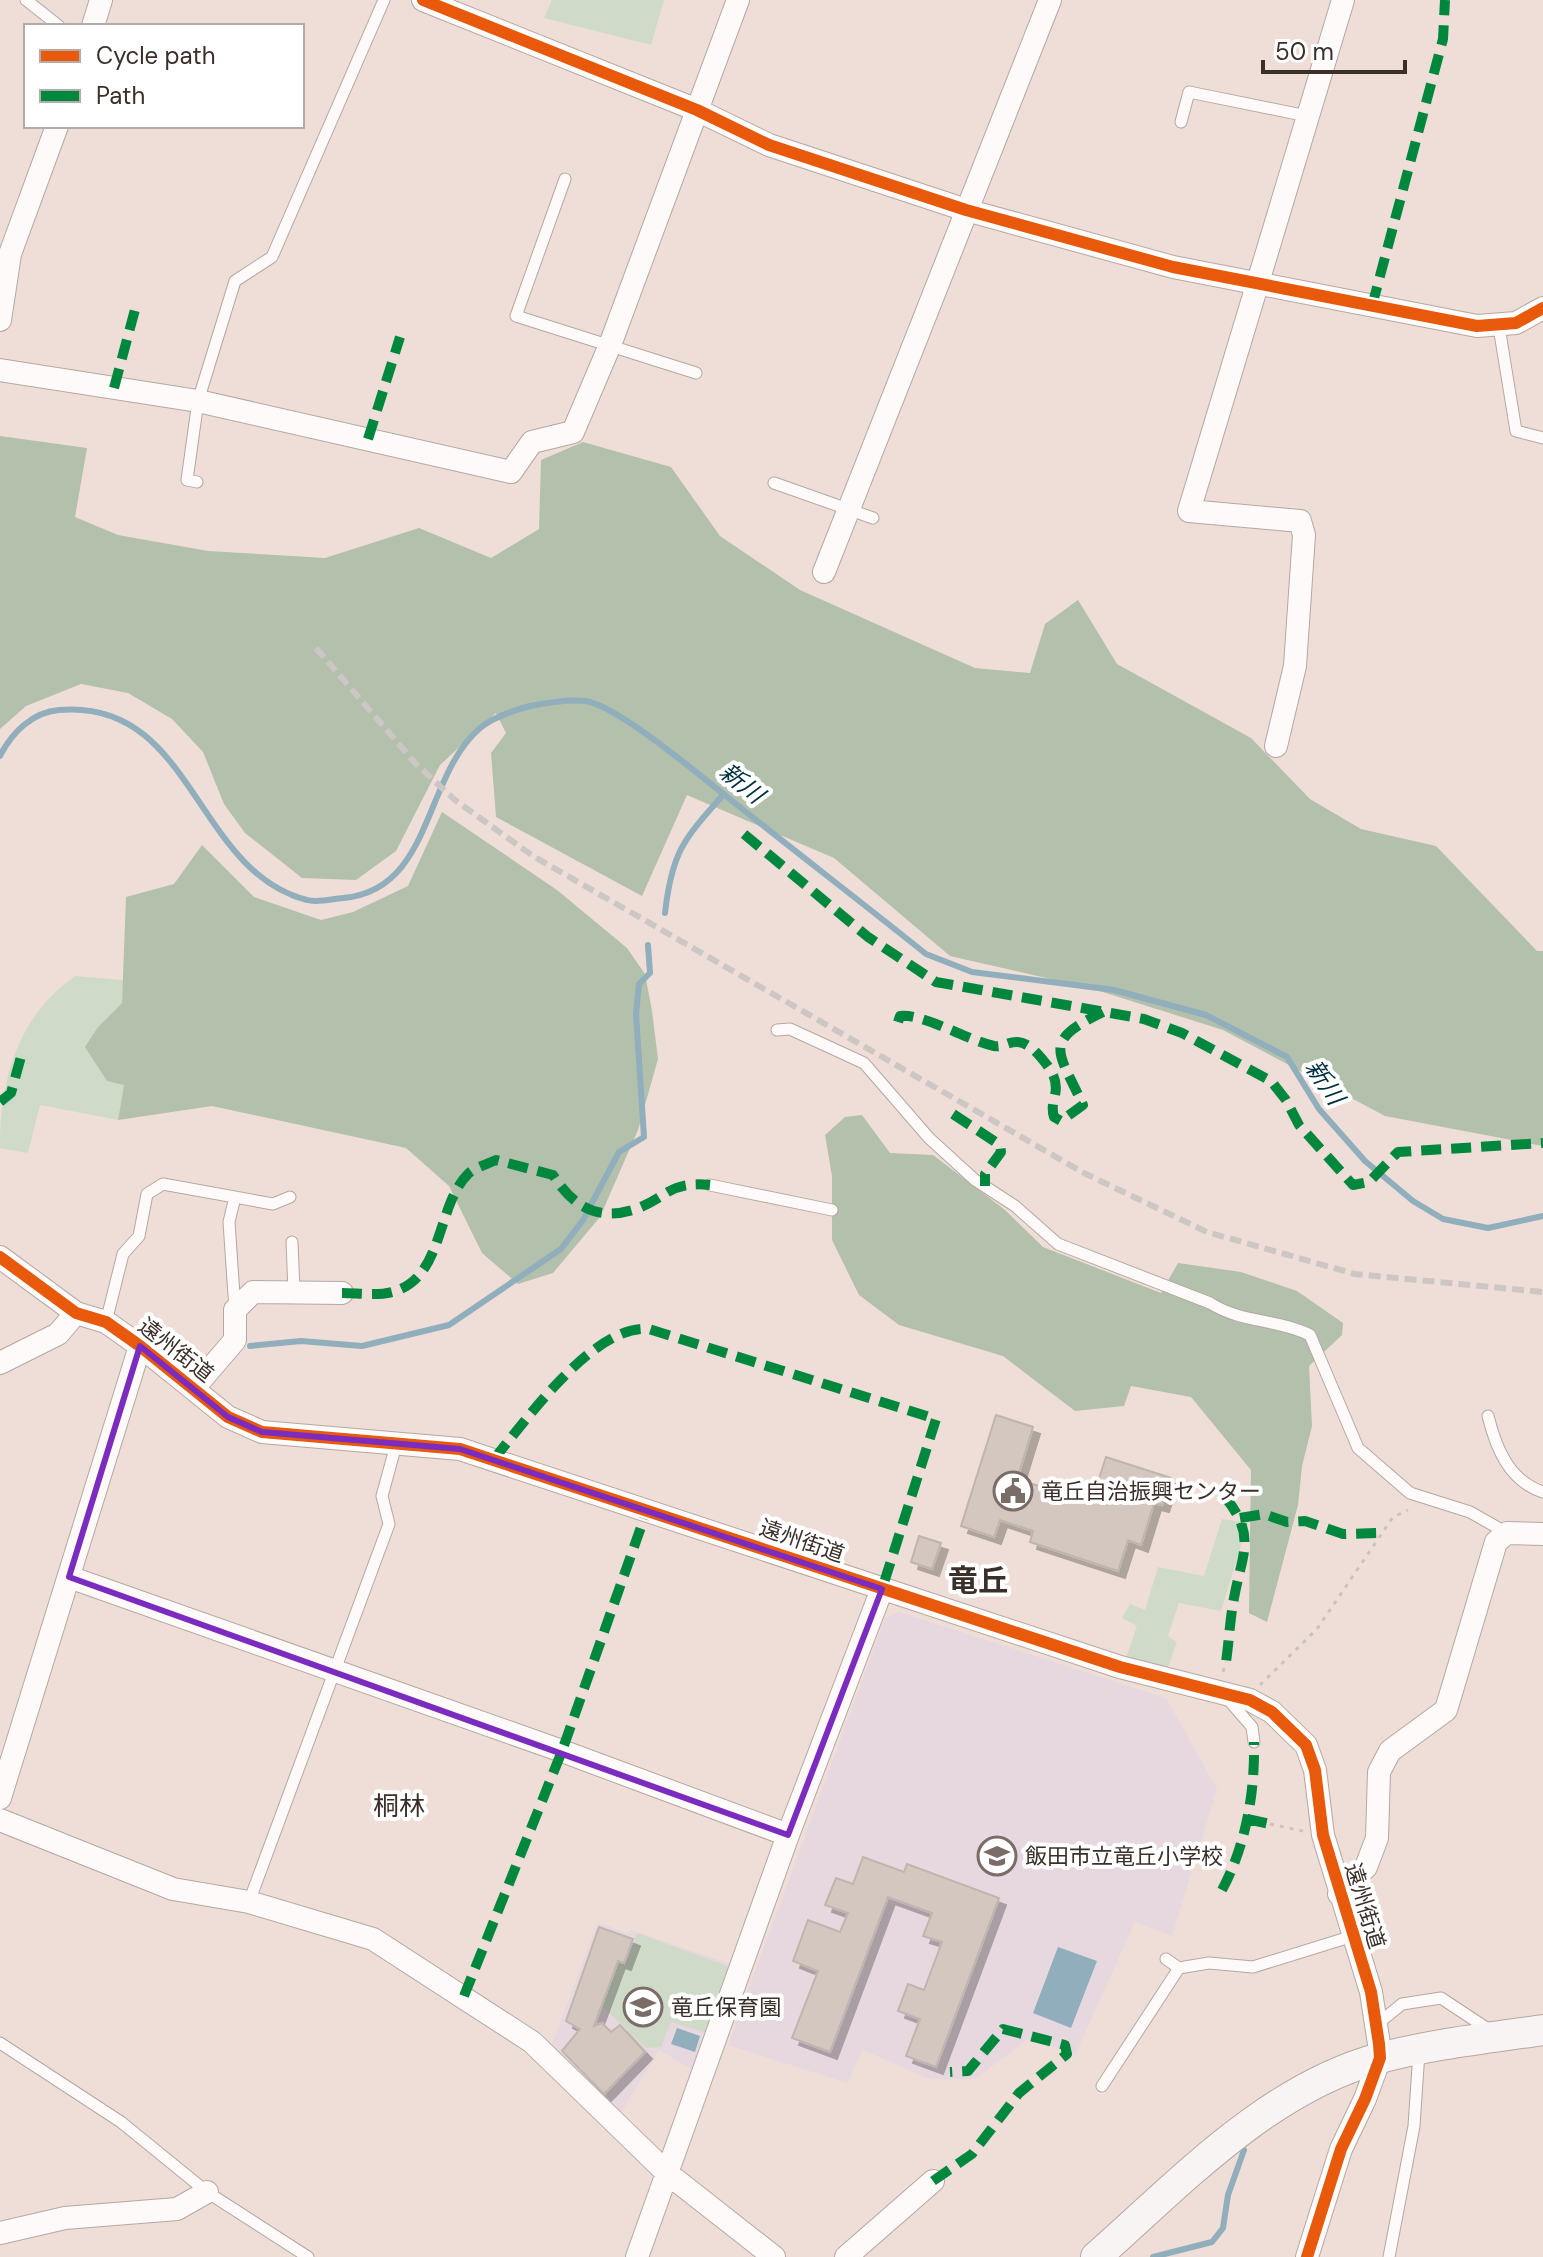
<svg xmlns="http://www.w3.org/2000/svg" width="1543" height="2257" viewBox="0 0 1543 2257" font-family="'DM Sans','Noto Sans JP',sans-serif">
<defs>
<filter id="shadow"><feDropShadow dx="7" dy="7" stdDeviation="0" flood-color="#0004"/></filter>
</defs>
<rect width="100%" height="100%" fill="#efded7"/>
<!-- education -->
<path fill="#e7d7df" d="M899,1612L1166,1698L1217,1789L1172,1936L1135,1922L1076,2053L1028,2039L975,2079H929L863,2050L847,2083L728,2045L885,1618Z
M598,1922L628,1934L631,1930L734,1965L698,2073L659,2050L619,2116L550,2049Z"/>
<!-- green -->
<path fill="#cfdbc8" d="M552,0H664L651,45L544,18Z
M75,976L123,980L122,1003L98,1027L124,1085L118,1120L40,1105L28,1153L0,1148C0,1080 17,1017 75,976Z
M1222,1519L1248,1523L1221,1611L1179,1603L1168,1636L1177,1642L1167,1670L1126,1658L1137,1626L1122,1618L1130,1604L1145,1610L1158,1567L1204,1576Z
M637,1933L730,1967L707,2033L671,2022L661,2047L646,2048L602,2006L619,1963L625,1964Z"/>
<!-- forest -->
<path fill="#b2c0ac" d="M0,436L87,448L75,517L118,535L208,551L325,558L419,528L491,558L539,529L541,460L583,442L671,467L720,536L800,590L975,668L1030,673L1045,624L1078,600L1117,664L1251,738L1310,799L1361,829L1436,846L1537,951H1543V1146L1385,1116L1223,1030L1090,988L950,956L834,858L687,795L642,896L496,817L491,753L506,733L496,713L440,765L396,851L356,880L302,878L245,833L224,804L203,752L172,719L128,693L81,684L26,706L0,729Z
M442,812L557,890L627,948L645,974L652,1011L658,1059L638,1130L600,1217L553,1273L518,1284L482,1253L449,1186L406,1148L212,1106L118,1120L124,1085L107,1081L85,1047L98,1027L122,1003L126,897L174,884L202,845L254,897L321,920L353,912L408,886Z
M862,1115L890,1153L933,1155L1005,1210L1043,1247L1161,1293L1178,1263L1241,1272L1297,1291L1343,1323L1342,1335L1309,1366L1312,1426L1302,1466L1298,1505L1267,1622L1249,1613L1251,1470L1191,1397L1131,1386L1124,1406L1075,1411L1003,1356L899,1325L859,1295L832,1240V1176L825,1135L845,1117Z"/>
<!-- water -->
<path fill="#90aebb" d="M1058,1947L1097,1961L1071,2028L1033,2013Z
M677,2028L700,2036L695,2052L671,2044Z"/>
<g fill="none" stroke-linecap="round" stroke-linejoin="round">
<!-- stream -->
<path stroke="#90aebb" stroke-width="6" d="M0,756C12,732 33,712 59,710C193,698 194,871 307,900C317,903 332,899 343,898C433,890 423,777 480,728C492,718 515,710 530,706C545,703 570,699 585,701C617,705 698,774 726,796C792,849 860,901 926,954L972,972L1114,990L1206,1015L1287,1057L1319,1109L1365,1161L1413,1201L1443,1219L1488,1228L1543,1216
M665,913C672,851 684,839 724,794
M250,1346L301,1341L362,1346L449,1325L561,1249L583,1220L619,1152L644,1137L636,1014L639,984L650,973L648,945
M1153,2257L1212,2242L1223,2228L1228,2195L1244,2150"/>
</g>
<!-- building -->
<path fill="#d3c7c0" stroke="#c0b5ae" stroke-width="2" filter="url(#shadow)" d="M996,1415L1033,1427L1017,1479L1091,1503L1106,1457L1171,1478L1162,1505L1154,1503L1141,1545L1128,1540L1118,1571L1030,1542L1033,1531L1000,1520L994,1537L961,1526Z
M919,1536L941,1543L932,1569L911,1562Z
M863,1857L904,1872L907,1864L999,1898L936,2067L906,2056L920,2019L898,2011L908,1984L924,1990L942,1942L923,1936L932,1913L888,1897L830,2052L792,2038L818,1971L793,1961L808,1920L840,1932L848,1913L825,1905L836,1878L853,1884Z
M599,1927L633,1939L624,1963L618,1961L594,2026L602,2023L611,2032L620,2025L645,2052L604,2094L562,2051L580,2029L566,2021Z"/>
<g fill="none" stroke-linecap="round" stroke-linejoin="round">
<!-- lane casing -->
<g stroke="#b4a8a2" stroke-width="13">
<path id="lane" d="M26,0L59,26
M1181,122L1189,92L1307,116
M565,179L516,316L696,373
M1499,327L1516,431L1543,438
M197,482L187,480L198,401L235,281L272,257L384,0
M774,483L873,518
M777,1030L790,1029L864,1063L929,1138L975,1180L1015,1206L1058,1244L1210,1303C1241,1323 1278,1319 1310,1335L1358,1448L1410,1493L1470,1512L1507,1533
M710,1185L832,1210
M235,1197L229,1222L235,1310
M292,1242L294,1291
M106,1322L123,1254L139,1236L147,1194L163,1184L273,1204L290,1197
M1488,1416C1496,1448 1509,1481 1543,1492
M1227,1698L1252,1727L1254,1742
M249,1902L389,1524L382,1496L396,1445
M1166,1959L1179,1968
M1376,2025L1402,2004L1441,1998L1491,2031
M0,2043L121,2122L207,2192L308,2257
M1102,2086L1179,1968L1209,1963L1253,1967L1353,1936
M1389,2257L1414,2126L1419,2052"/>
</g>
<!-- street casing -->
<g stroke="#b4a8a2" stroke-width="24">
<path id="street" d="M423,0L697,110L769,145L966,210L1173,267L1477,326L1516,323L1543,308
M93,26L101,0
M0,320L10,254L57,126
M0,370L198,401L511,472L532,442L573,432L610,345L738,0
M824,572L1050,0
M1276,746L1295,666L1304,535L1300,521L1189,511L1343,0
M0,1257L76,1313L106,1322L140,1346L228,1417L262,1432L460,1449L1120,1667L1250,1700L1272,1712L1306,1745L1315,1770L1323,1835L1371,1992L1379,2044L1380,2058L1365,2099L1341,2149L1307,2257
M0,1363L58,1334L76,1313
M194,1388L235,1340V1310L253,1292L342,1293
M69,1577L562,1751L788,1835
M0,1798L140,1346
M0,1820L173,1889L249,1902L373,1939L532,2042L667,2173L774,2257
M1339,1894L1366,1867L1377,1838L1379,1772L1390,1751L1446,1710L1496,1542L1507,1533L1543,1534
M0,2233L65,2218L177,2209L207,2192
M637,2257L788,1835L882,1589
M846,2257L933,2181"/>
</g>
<!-- secondary casing -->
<g stroke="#b4a8a2" stroke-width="32">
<path id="secondary" d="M1096,2257C1180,2183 1268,2088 1380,2058C1433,2044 1489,2038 1543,2030"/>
</g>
<!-- path -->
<path stroke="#c9c3c0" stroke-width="3" stroke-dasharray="4 6" stroke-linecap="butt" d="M1223,1672L1226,1662
M1260,1685L1317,1629L1393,1517L1408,1510
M1270,1824L1303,1831"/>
<!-- lane -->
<use href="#lane" stroke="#fdfaf9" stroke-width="11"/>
<!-- street -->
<use href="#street" stroke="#fdfaf9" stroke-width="22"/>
<!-- secondary -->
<use href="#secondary" stroke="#f8f4f3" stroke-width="30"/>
<!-- rail -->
<path stroke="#ccc7c5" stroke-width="6" stroke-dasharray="12 6" stroke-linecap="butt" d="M316,648L416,764L455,800L533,856L1084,1173L1207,1232L1355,1274L1543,1292"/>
<!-- quiet -->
<path stroke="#00873e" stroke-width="10" stroke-dasharray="20 10" stroke-linecap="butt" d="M1372,306L1443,39L1445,0
M114,388L137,302
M368,439L400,337
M744,834L868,937L936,982L1144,1019L1182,1033L1271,1081L1286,1100L1299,1125L1353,1185L1369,1182L1398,1152L1543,1143
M898,1022L900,1016C922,1013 967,1040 994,1046C1002,1048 1009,1041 1018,1042C1030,1043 1040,1056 1047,1065C1066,1091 1048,1097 1054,1117L1061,1121L1083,1105C1058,1050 1041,1042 1103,1012
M0,1102L11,1093L22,1053
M953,1114L1000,1145L1001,1152L985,1174V1186
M342,1293C358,1293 376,1296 392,1292C444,1279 436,1206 468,1174C474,1168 487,1164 496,1160L553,1175C573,1206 597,1222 636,1209C668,1197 669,1181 710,1185
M494,1459C527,1419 594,1324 649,1329L936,1419L882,1589
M1225,1497C1257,1536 1242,1554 1234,1598C1230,1619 1229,1641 1226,1662
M1240,1518L1264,1514L1287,1522L1305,1521L1343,1534L1380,1533
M1247,1819L1270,1824
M1222,1890C1246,1845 1255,1793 1254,1742
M464,1996L562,1751L647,1510
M933,2181L972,2154L1019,2093L1067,2054L1065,2045L1003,2029L968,2071L950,2072"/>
<!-- cycleway casing -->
<g stroke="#fff" stroke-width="17">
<path id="cycleway" d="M423,0L697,110L769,145L966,210L1173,267L1477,326L1516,323L1543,308
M0,1257L76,1313L106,1322L140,1346L228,1417L262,1432L460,1449L1120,1667L1250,1700L1272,1712L1306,1745L1315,1770L1323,1835L1371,1992L1379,2044L1380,2058L1365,2099L1341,2149L1307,2257"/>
</g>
<!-- cycleway -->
<use href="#cycleway" stroke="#e8590c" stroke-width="12"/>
</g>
<!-- marked area -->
<path fill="none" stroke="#7b2cbf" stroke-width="6" stroke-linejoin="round" d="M140,1346L228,1417L262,1432L460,1449L882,1589L788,1835L69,1577Z"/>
<!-- icons -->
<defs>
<g id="civic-ring" transform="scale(2)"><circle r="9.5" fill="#fff" stroke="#7a6c67" stroke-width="1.5"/><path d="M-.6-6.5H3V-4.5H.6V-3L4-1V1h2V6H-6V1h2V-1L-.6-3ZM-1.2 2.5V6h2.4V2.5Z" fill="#7a6c67"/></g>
<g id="school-ring" transform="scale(2)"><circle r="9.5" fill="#fff" stroke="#7a6c67" stroke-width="1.5"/><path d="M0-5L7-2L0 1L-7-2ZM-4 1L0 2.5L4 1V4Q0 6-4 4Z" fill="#7a6c67"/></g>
</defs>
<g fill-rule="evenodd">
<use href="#civic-ring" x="1013" y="1491"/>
<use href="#school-ring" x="997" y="1856"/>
<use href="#school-ring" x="643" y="2007"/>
</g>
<g text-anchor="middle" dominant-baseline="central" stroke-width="8" stroke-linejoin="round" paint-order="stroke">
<!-- street labels -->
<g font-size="22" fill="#3b2f2a" stroke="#fff">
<text transform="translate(176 1350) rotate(38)">遠州街道</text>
<text transform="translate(802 1541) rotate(19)">遠州街道</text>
<text transform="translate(1365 1906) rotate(73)">遠州街道</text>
</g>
<!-- poi labels -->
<g font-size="22" fill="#3b2f2a" stroke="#fff" text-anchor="start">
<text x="1041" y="1491">竜丘自治振興センター</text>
<text x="1025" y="1856">飯田市立竜丘小学校</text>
<text x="671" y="2007">竜丘保育園</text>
</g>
<!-- water labels -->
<g font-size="24" font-style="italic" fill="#002f3f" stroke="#fff">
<text transform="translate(742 783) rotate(39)">新川</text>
<text transform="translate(1325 1082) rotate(56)">新川</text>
</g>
<!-- quarter labels -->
<g font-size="26" fill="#3b2f2a" stroke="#fff">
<text x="399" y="1806">桐林</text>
</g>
<!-- district labels -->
<g font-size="30" font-weight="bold" fill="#3b2f2a" stroke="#fff">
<text x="978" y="1580">竜丘</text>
</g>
</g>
<!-- legend -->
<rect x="24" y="24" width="280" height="104" fill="#ffffff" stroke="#b1acaa" stroke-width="2"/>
<rect x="40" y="50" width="40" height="12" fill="#e8590c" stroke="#b1acaa" stroke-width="2"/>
<text x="96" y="64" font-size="24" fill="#3b2f2a">Cycle path</text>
<rect x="40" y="90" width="40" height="12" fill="#00873e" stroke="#b1acaa" stroke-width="2"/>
<text x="96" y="104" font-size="24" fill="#3b2f2a">Path</text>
<!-- scale -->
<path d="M1263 60v12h142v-12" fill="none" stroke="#3b2f2a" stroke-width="4"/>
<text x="1275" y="60" font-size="24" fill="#3b2f2a" stroke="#ffffff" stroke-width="6" paint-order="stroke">50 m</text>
</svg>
